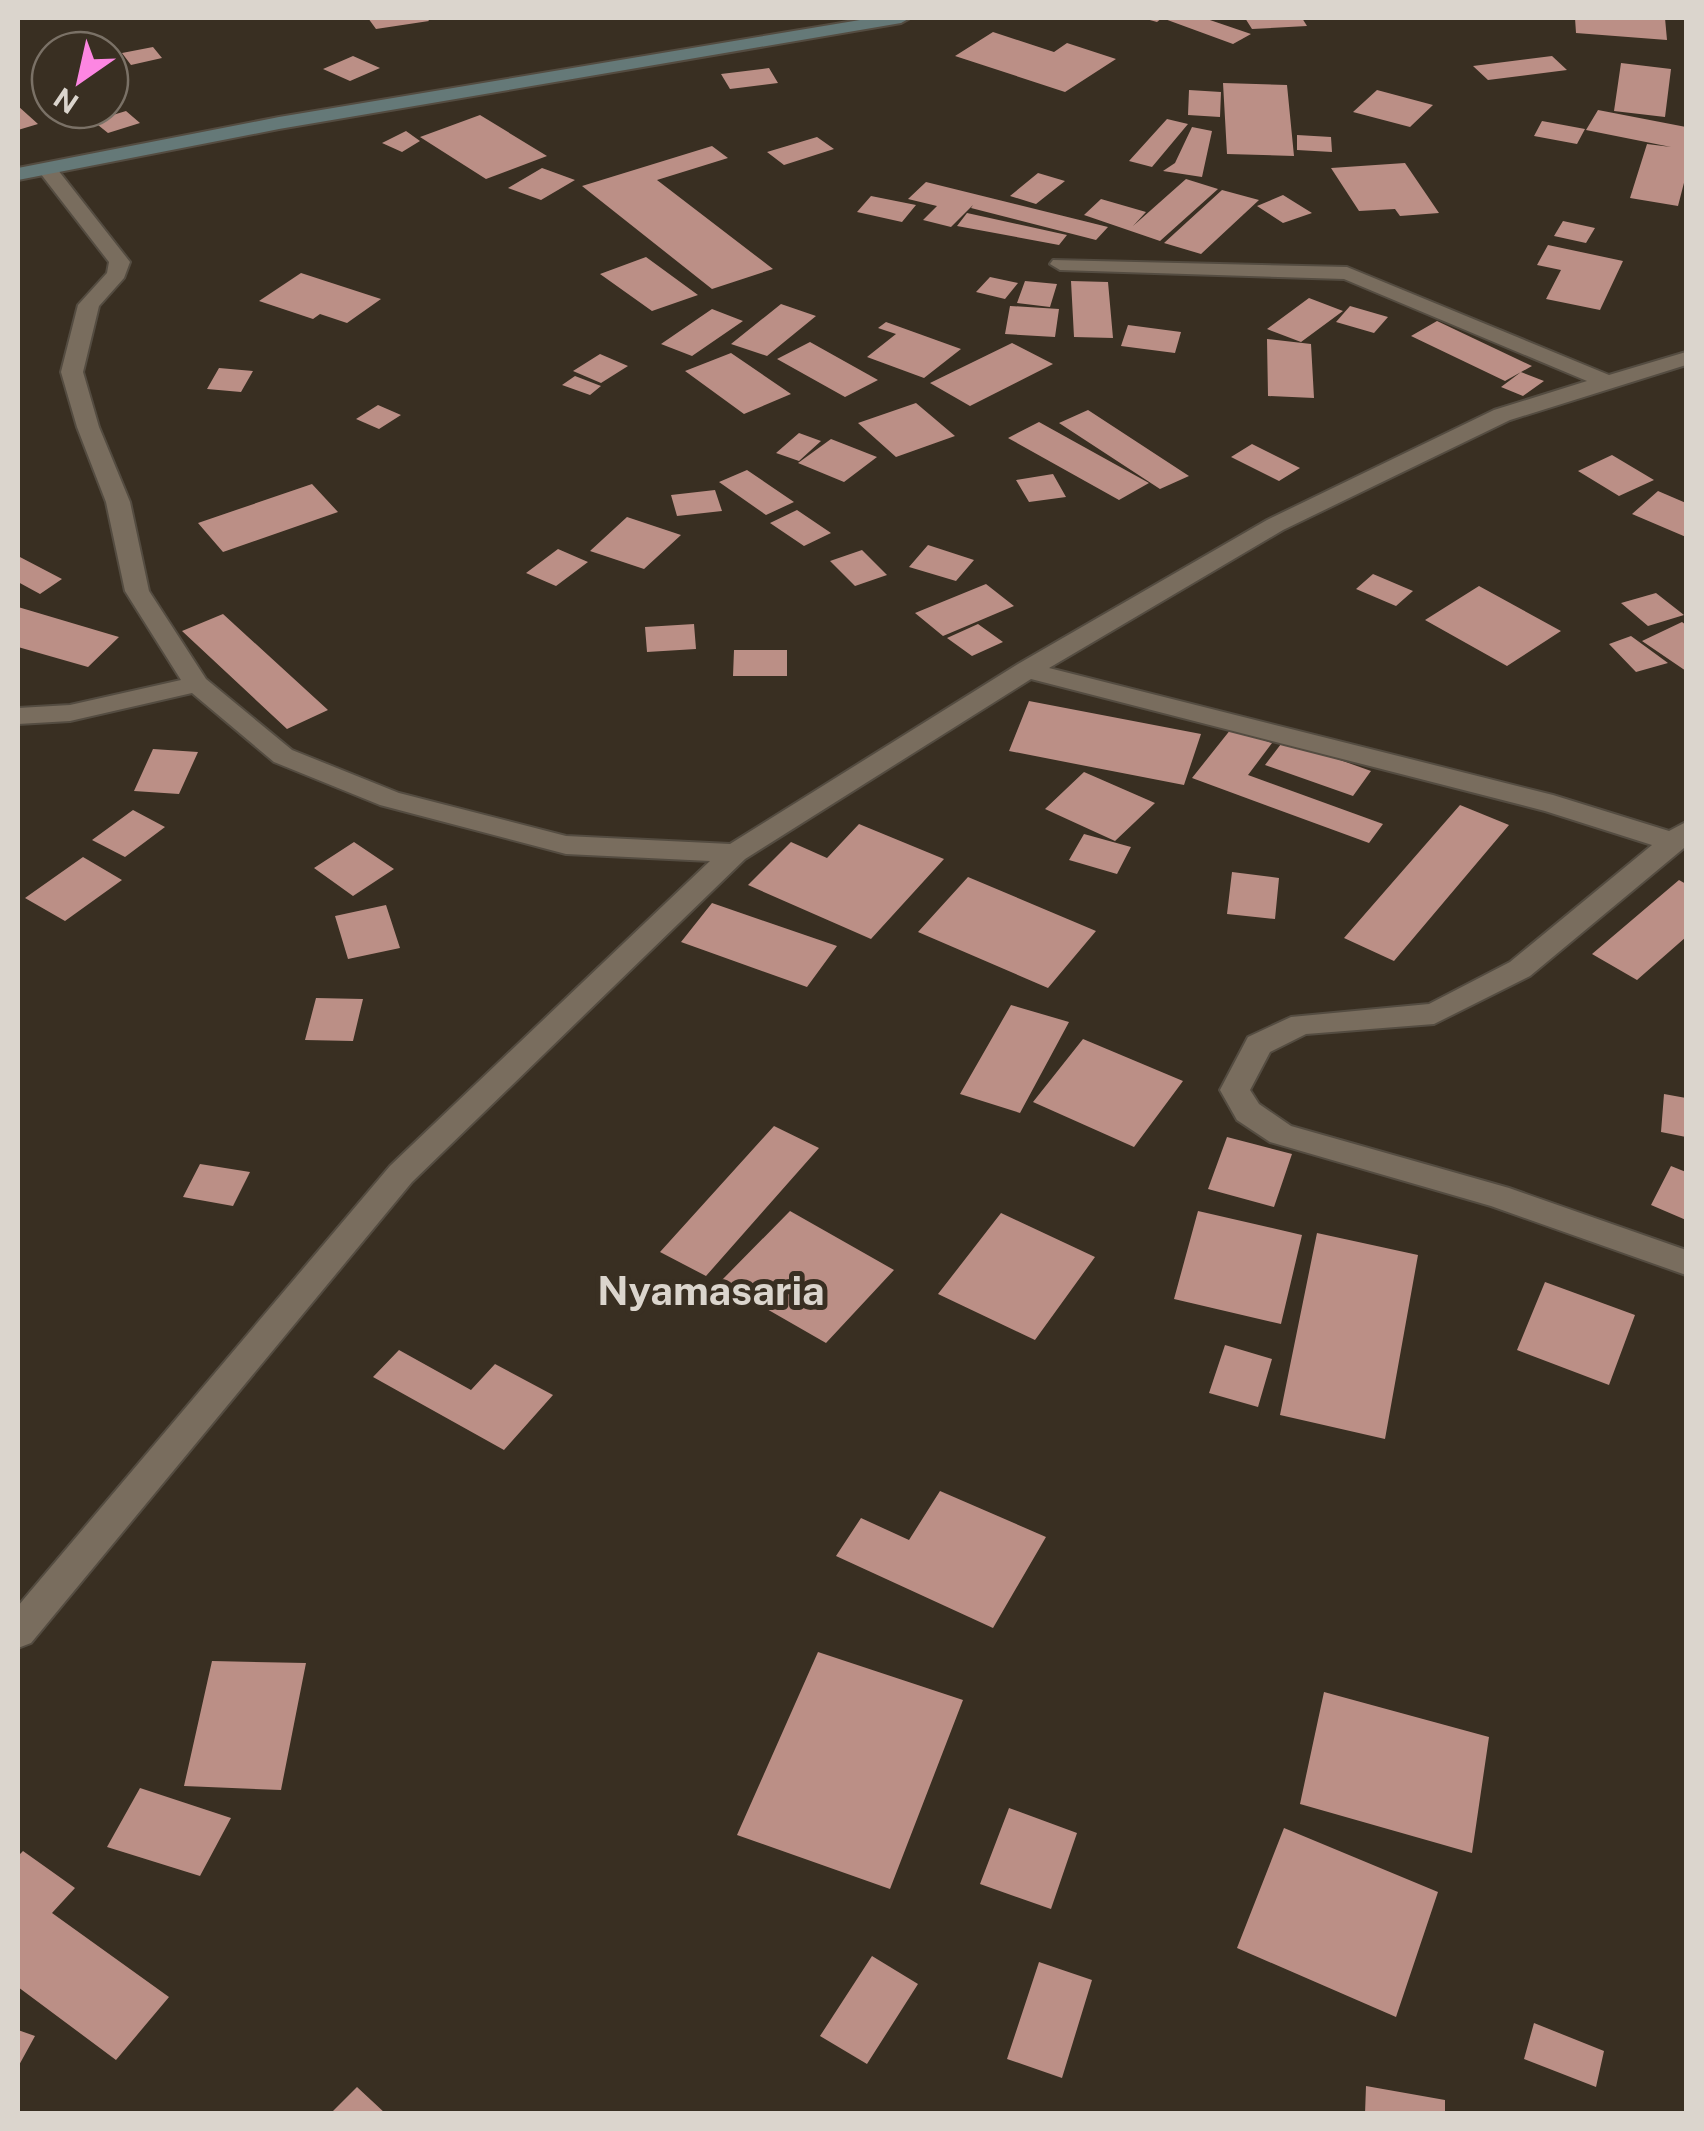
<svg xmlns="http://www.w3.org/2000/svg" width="1704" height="2131" viewBox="0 0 1704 2131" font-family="'Public Sans',sans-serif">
<rect width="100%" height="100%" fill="#392f22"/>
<!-- building -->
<path fill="#bb8f86" d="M368,18H427L429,21L376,29Z
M1162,18L1157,22L1146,19V18H1204L1251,34L1233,44Z
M1245,18H1302L1307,26L1252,29Z
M1575,18H1665L1667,40L1576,33Z
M993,32L1054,52L1067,43L1116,59L1065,92L955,56Z
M153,47L162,58L131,65L122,53Z
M353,56L380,68L350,81L323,69Z
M1552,56L1567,70L1488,80L1473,66Z
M1621,63L1671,69L1665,117L1614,111Z
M769,68L778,83L730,89L721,74Z
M1223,83L1287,85L1294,156L1227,154Z
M1189,90L1221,92L1220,117L1188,115Z
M1377,90L1433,105L1410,127L1353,112Z
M18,106L38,124L18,130Z
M1598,110L1686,127V175L1678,206L1630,198L1647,144L1671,147L1586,130Z
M126,111L140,123L108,133L93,121Z
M480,115L547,156L486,179L420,137Z
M1167,119L1188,124L1152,167L1129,161Z
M1542,121L1585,129L1577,144L1534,136Z
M1192,127L1212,131L1202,177L1163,171L1175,163Z
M406,131L420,141L402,152L382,143Z
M1297,135L1331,137L1332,152L1297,150Z
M817,137L834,149L784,165L767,152Z
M712,146L728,158L657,180L773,269L712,289L582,186Z
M1405,163L1439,213L1400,216L1395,209L1359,211L1331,168Z
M542,168L575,180L541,200L508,188Z
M1038,173L1065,181L1036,204L1010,196Z
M1186,179L1218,189L1160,241L1084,215L1101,199L1146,212L1133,226Z
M926,182L1108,227L1096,240L971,208L973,205L951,227L923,220L937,206L908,199Z
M1222,190L1259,200L1201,254L1164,243Z
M1283,195L1312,213L1283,223L1257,206Z
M871,196L916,205L902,222L857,212Z
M967,213L1067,235L1059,245L957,226Z
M1563,221L1595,228L1586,243L1554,236Z
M1548,245L1623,261L1600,310L1546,299L1561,270L1537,265Z
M646,257L698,295L652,311L600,274Z
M301,273L381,299L347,323L320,314L313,319L259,301Z
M990,277L1018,283L1005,299L976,292Z
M1025,281L1057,284L1050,307L1017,303Z
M1071,281L1108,282L1113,338L1074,337Z
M1309,298L1343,311L1301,342L1267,329Z
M781,304L816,316L767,356L731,344Z
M1010,306L1059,309L1055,337L1005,334Z
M1350,306L1388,317L1374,333L1336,322Z
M712,309L743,321L692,356L661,344Z
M1437,321L1532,366L1505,381L1411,336Z
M886,322L961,349L924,378L867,357L896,334L878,328Z
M1128,325L1181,332L1175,353L1121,346Z
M1267,339L1311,344L1314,398L1268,396Z
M810,342L878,380L845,397L777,359Z
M1012,343L1053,364L970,406L930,383Z
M731,353L791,394L744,414L685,371Z
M600,354L628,366L601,383L573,371Z
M219,368L253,371L241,392L207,389Z
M1521,372L1544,381L1523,396L1501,387Z
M575,376L601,386L590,395L562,385Z
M916,403L955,436L896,457L858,423Z
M378,405L401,415L379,429L356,419Z
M1088,410L1189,476L1160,489L1059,423Z
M1039,422L1149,483L1119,500L1008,438Z
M799,433L821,441L799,461L776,453Z
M831,439L877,457L844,482L798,463Z
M1252,444L1300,468L1279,481L1231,457Z
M1612,455L1654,480L1619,496L1578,471Z
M747,470L794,502L766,515L719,482Z
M1053,474L1066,497L1029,502L1016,480Z
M312,484L338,512L223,552L198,523Z
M715,490L722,511L677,516L671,495Z
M1658,491L1686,503V537L1632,514Z
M797,510L831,533L804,546L770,523Z
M627,517L681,535L644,569L590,551Z
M928,545L974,560L956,581L909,567Z
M558,549L588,562L556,586L526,573Z
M862,550L887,575L855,586L830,561Z
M18,556L62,579L40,594L18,582Z
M1373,574L1413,591L1396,606L1356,589Z
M986,584L1014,606L943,636L915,613Z
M1479,586L1561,631L1507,666L1425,620Z
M1656,593L1684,615L1648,626L1621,603Z
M18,607L119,637L88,667L18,647Z
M223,614L328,710L287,729L182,631Z
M1682,622L1686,625V671L1642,641Z
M694,624L696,649L647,652L645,627Z
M978,624L1003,642L972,656L947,638Z
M1631,636L1668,663L1636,672L1609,644Z
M734,650H787V676H733Z
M1029,701L1201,734L1184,785L1009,751Z
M1231,729L1272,743L1248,775L1383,824L1369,843L1192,778Z
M1284,740L1371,771L1353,796L1265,765Z
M153,749L198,752L179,794L134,791Z
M1084,772L1155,803L1115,841L1045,809Z
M1460,805L1509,825L1394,961L1344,938Z
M133,810L165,827L125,857L92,840Z
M859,824L944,859L871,939L748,885L791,842L827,858Z
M1084,834L1131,847L1117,874L1069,860Z
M354,842L394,869L353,896L314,868Z
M83,857L122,880L65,921L25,898Z
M1232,872L1279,878L1275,919L1227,914Z
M968,877L1096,931L1048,988L918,932Z
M1679,880L1686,884V937L1637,980L1592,954Z
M712,903L837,946L807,987L681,942Z
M386,905L400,948L348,959L335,916Z
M316,998L363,999L353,1041L305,1040Z
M1011,1005L1069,1022L1020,1113L960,1094Z
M1083,1039L1183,1081L1134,1147L1033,1102Z
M1664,1094L1686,1098V1137L1661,1132Z
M774,1126L819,1148L706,1276L660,1252Z
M1227,1137L1292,1154L1274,1207L1208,1189Z
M200,1164L250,1172L233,1206L183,1197Z
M1671,1166L1686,1172V1220L1651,1205Z
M790,1211L894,1270L826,1343L720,1282Z
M1198,1211L1302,1235L1281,1324L1174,1299Z
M1001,1213L1095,1257L1035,1340L938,1294Z
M1317,1233L1418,1255L1385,1439L1280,1415Z
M1545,1282L1635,1315L1609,1385L1517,1350Z
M1225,1345L1272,1359L1258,1407L1209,1393Z
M399,1350L471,1390L495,1364L553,1395L504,1450L373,1377Z
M940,1491L1046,1537L993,1628L836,1556L861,1518L909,1540Z
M818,1652L963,1700L890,1889L737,1835Z
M212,1661L306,1663L281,1790L184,1786Z
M1324,1692L1489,1737L1472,1853L1300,1804Z
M140,1788L231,1818L200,1876L107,1847Z
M1009,1808L1077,1833L1051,1909L980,1884Z
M1284,1828L1438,1892L1396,2017L1237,1948Z
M23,1851L75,1888L52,1913L169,1997L116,2060L18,1987V1856Z
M872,1956L918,1984L867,2064L820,2036Z
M1039,1962L1092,1980L1062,2078L1007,2059Z
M1534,2023L1604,2051L1596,2087L1524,2059Z
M18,2030L35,2036L18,2067Z
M1366,2086L1445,2100V2114H1365Z
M357,2087L386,2114H330Z"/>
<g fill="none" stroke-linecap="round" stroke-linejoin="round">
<!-- minor casing -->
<g stroke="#544c41" stroke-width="4">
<path id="minor" d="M47,163L54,165L130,262L124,278L99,306L83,372L99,427L130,502L149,591L206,679L292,750L399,793L566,836L730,844L1018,664L1267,520L1494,410L1587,381L1344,279L1060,270L1050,264L1053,260L1347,267L1609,375L1686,352V365L1510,420L1283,530L1049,668L1553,795L1669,831L1686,822L1684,848L1530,976L1434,1024L1306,1034L1270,1052L1250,1090L1259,1104L1291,1126L1509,1188L1686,1250V1275L1491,1206L1270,1142L1237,1120L1220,1090L1248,1037L1291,1017L1429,1004L1510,962L1652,845L1545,811L1031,679L745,859L412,1182L31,1643L18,1648V1606L390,1166L710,861L566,854L380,805L274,762L192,693L70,721L18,724V708L70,705L181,680L125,591L106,502L77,427L61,372L78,305L107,273L109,262L37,169Z"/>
</g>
<!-- secondary casing -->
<g stroke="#544c41" stroke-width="4">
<path id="secondary" d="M872,18H910L901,23L279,129L18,180V168L279,117Z"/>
</g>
<!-- minor -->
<use href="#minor" fill="#796d5e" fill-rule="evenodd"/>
<!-- secondary -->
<use href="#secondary" fill="#657978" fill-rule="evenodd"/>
</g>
<g text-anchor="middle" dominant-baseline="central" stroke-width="10" stroke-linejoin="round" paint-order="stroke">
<!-- district labels -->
<g font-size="40" font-weight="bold" fill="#dbd5cd" stroke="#392f22">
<text x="711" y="1290">Nyamasaria</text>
</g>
</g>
<!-- border -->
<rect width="1704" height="2131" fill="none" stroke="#dbd5cd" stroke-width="40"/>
<!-- north arrow -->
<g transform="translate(80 80) rotate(214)"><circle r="48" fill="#392f22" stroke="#7a7166" stroke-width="2.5"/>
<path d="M0-8L18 38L0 25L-18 38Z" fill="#fd86e2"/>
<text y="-15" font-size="28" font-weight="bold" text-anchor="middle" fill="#dbd5cd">N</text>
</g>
</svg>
